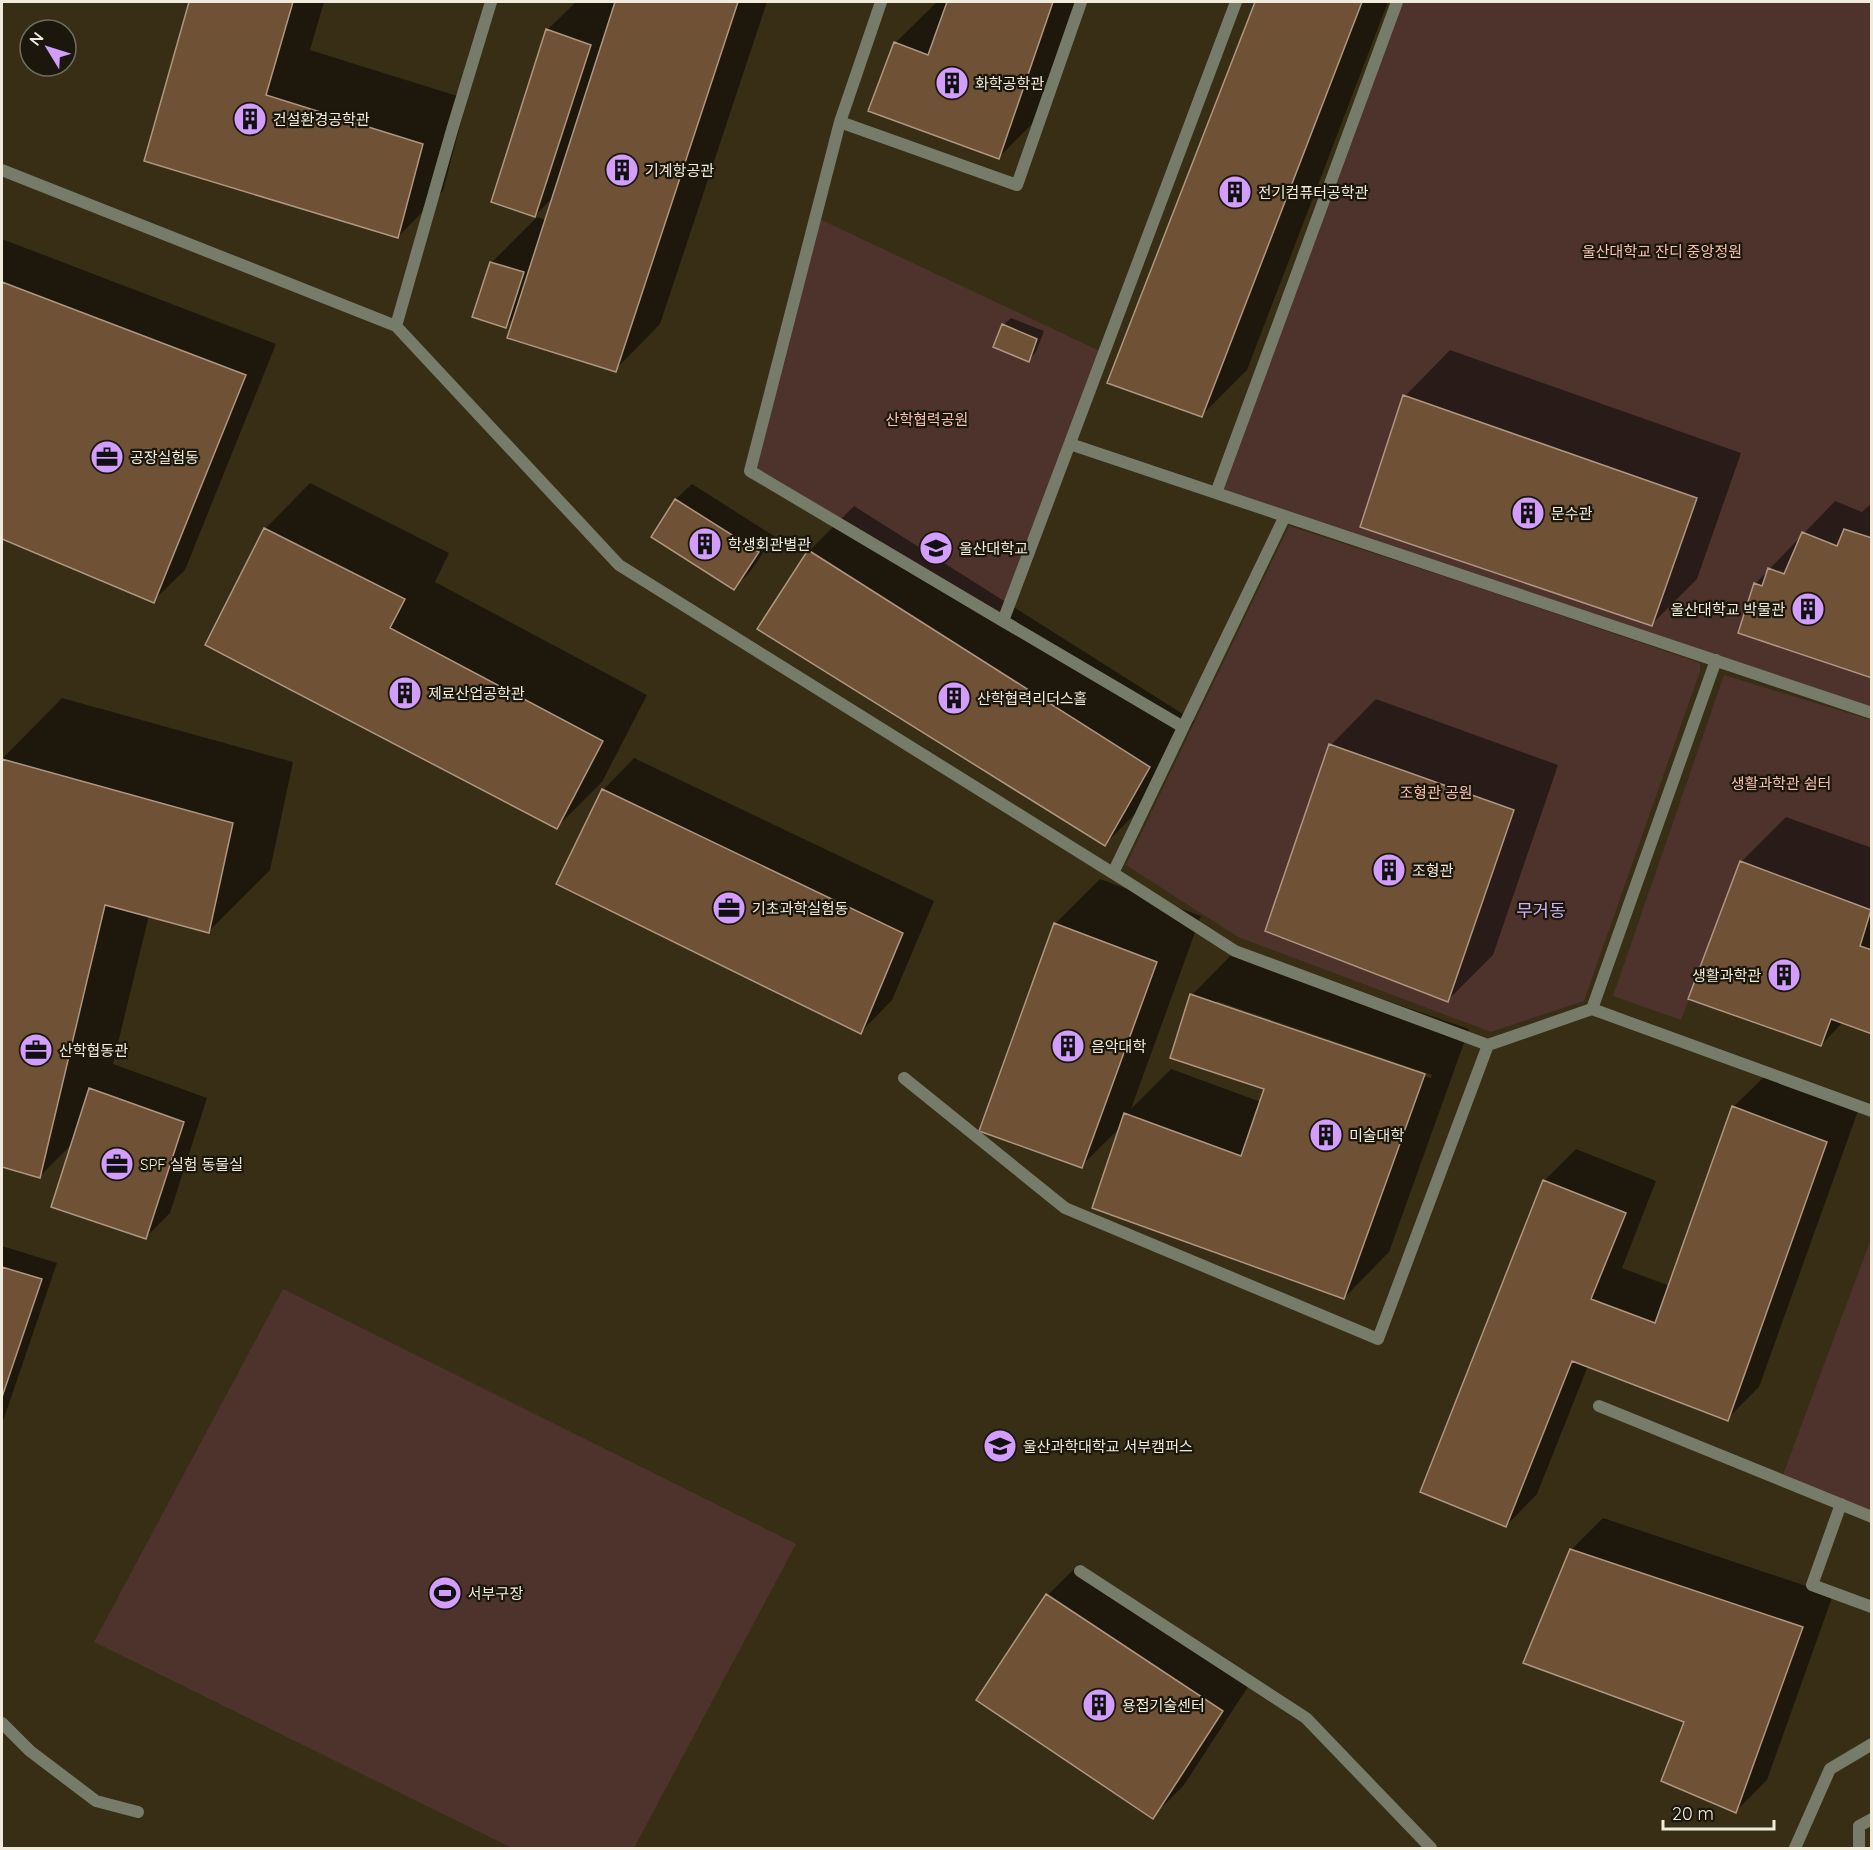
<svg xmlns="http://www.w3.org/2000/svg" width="1873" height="1850" viewBox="0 0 1873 1850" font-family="Quicksand,'Noto Sans KR',sans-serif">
<rect width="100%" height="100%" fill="#372e15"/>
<!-- green -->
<path fill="#4e332d" d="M1397,2H1871V713L1216,493Z
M815,217L1104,353L1003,621L750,471Z
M1289,526L1471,585L1700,663V671L1584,1001L1491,1032L1238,937L1126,865Z
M1724,675L1871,720V910L1740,861L1681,1020L1613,996Z
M1871,1239V1517L1781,1480Z
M283,1289L796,1544L634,1848H512L94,1642Z"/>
<!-- shadow -->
<path fill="#0007" fill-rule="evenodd" d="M190,2H324L310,50L467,99L443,191L398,237L146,160Z
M576,2H767L660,324L615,370L516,316L506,326L491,263L537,217L546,220L554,196L535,216L547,30Z
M937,2H1082L1044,112L999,157L895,43Z
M1257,2H1388L1247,370L1202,415L1109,382Z
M2,239L276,344L185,570L153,601L2,538Z
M1011,318L1044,331L1036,352L1029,360L1003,325Z
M1450,350L1741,453L1697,579L1652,624L1362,526L1405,396Z
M310,483L449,553L435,582L647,695L602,782L557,827L265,529Z
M692,484L774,536L750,572L734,588L653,536L676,499Z
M1835,501L1862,512L1872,503V677L1755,584ZM1778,570L1792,575L1778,573Z
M854,506L1194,721L1150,799L1105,844L809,551Z
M62,698L293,762L270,870L209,931L149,915L113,1064L207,1098L170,1213L146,1237L73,1143L40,1176L2,1166V759Z
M1376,699L1558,765L1493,955L1448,1000L1331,745Z
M634,758L934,901L892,1000L861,1032L603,790Z
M1786,817L1872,848V1032L1843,1022L1821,1045L1741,862Z
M1100,879L1201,916L1131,1109L1171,1069L1261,1102L1266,1088L1192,995L1237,949L1469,1029L1389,1252L1344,1298L1122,1126L1081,1166L1055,924ZM1217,1001L1432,1075L1431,1078L1217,1005Z
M1765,1076L1858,1111L1759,1387L1727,1419L1588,1366L1537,1494L1506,1526L1544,1181L1576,1149L1656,1181L1622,1268L1670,1286L1733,1107Z
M2,1246L57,1263L2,1424Z
M1603,1518L1833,1595L1767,1780L1736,1811L1686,1721L1571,1550Z
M1079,1564L1253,1679L1184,1785L1152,1817L1048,1595Z"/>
<!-- building -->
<path fill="#6f5135" stroke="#ae9680" stroke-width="1.5" d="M189,2H293L266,95L423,144L398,238L144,161Z
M615,2H738L616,372L507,338Z
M947,2H1053L999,159L868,111L894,42L928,55Z
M1255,2H1362L1202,417L1107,383Z
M546,29L591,45L535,217L491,202Z
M490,262L524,272L506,328L472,317Z
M2,282L246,375L154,603L2,539Z
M1002,324L1037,339L1029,362L993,347Z
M1403,395L1697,498L1652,626L1360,527Z
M675,499L759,552L734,590L651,537Z
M264,528L405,599L390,628L603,741L557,829L205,645Z
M1844,529L1872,538V678L1738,633L1754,583L1762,586L1768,568L1784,574L1802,532L1837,546Z
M808,550L1150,767L1105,846L757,629Z
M1329,744L1514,810L1448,1002L1265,931Z
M2,759L233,823L209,933L105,905L40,1178L2,1167Z
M602,789L903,933L861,1034L556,884Z
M1740,861L1871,910L1860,946L1872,950V1034L1831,1019L1821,1046L1688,999Z
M1054,923L1157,962L1082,1168L979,1131Z
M1190,994L1425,1074L1344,1299L1092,1208L1124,1113L1241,1156L1264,1089L1170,1058Z
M89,1088L184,1122L146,1239L51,1207Z
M1732,1106L1827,1142L1728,1421L1572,1361L1506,1527L1420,1492L1543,1180L1626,1213L1591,1299L1655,1323Z
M2,1267L42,1279L2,1397Z
M1570,1549L1803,1627L1736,1813L1661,1781L1684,1722L1523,1663Z
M1046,1594L1223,1711L1153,1819L976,1700Z"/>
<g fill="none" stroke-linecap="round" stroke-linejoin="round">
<!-- street -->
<path stroke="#777c6a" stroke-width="12" d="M881,2L840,122L750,471L1003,621L1236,2
M840,122L1017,185L1081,2
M2,170L396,326L619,565L1132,885L1235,951L1488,1045L1592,1009
M396,326L452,130L491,2
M1070,444L1872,713
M1216,493L1397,2
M1003,621L1183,727
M1716,660L1592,1009L1872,1111
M1113,873L1285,516
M904,1078L1065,1208L1378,1339L1488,1045
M1599,1406L1872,1517
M1841,1504L1812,1585L1872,1607
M1080,1571L1306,1718L1431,1848
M2,1723L30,1751L96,1801L138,1812
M1795,1848L1830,1769L1872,1744
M1859,1848V1826L1872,1819"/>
</g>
<!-- icons -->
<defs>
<g id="building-disc" transform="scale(1.725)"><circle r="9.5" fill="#d29dfd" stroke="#1b170c"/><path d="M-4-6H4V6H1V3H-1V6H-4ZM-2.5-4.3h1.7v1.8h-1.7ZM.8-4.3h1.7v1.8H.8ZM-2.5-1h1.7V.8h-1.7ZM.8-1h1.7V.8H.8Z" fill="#111"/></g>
<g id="office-disc" transform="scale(1.725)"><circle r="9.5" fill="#d29dfd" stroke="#1b170c"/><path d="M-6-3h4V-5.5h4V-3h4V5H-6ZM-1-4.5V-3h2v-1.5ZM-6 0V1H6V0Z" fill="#111"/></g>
<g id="university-disc" transform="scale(1.725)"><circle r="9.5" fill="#d29dfd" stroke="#1b170c"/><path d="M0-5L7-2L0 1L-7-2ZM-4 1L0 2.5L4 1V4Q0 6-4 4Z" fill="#111"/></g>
<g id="stadium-disc" transform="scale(1.725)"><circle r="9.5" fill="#d29dfd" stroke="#1b170c"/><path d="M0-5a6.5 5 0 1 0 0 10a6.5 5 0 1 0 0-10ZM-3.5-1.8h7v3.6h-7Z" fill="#111"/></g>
</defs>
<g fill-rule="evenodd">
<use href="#building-disc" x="952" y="83"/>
<use href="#building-disc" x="250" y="119"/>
<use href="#building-disc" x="622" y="170"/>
<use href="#building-disc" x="1235" y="192"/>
<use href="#office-disc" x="107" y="457"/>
<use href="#building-disc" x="1528" y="513"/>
<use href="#building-disc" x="705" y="544"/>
<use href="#university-disc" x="936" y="548"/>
<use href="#building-disc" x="1808" y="609"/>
<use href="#building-disc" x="405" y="693"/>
<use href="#building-disc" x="954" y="698"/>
<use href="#building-disc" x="1389" y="870"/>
<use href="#office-disc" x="729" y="908"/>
<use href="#building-disc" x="1784" y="975"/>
<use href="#building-disc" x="1068" y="1046"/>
<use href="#office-disc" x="36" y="1050"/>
<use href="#building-disc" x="1326" y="1135"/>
<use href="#office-disc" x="117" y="1164"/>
<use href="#university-disc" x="1000" y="1446"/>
<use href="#stadium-disc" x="445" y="1593"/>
<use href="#building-disc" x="1099" y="1705"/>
</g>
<g text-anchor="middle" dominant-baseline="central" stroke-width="4.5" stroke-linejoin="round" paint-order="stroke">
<!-- poi labels -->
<g font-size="15" fill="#f1ebdc" stroke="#1b170c" text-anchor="start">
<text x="975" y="83">화학공학관</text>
<text x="273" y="119">건설환경공학관</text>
<text x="645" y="170">기계항공관</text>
<text x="1258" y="192">전기컴퓨터공학관</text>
<text x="130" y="457">공장실험동</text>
<text x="1551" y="513">문수관</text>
<text x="728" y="544">학생회관별관</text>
<text x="959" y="548">울산대학교</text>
<text x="1785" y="609" text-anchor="end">울산대학교 박물관</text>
<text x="428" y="693">제료산업공학관</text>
<text x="977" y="698">산학협력리더스홀</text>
<text x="1412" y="870">조형관</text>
<text x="752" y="908">기초과학실험동</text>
<text x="1761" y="975" text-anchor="end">생활과학관</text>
<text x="1091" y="1046">음악대학</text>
<text x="59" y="1050">산학협동관</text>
<text x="1349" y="1135">미술대학</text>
<text x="140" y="1164">SPF 실험 동물실</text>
<text x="1023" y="1446">울산과학대학교 서부캠퍼스</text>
<text x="468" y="1593">서부구장</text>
<text x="1122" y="1705">용접기술센터</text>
</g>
<!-- park labels -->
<g font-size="15" fill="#f9bfb1" stroke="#1b170c">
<text x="1662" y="251">울산대학교 잔디 중앙정원</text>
<text x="927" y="419">산학협력공원</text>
<text x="1781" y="783">생활과학관 쉼터</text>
<text x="1436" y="792">조형관 공원</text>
</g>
<!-- quarter labels -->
<g font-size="18" fill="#d4b0f3" stroke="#1b170c">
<text x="1541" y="910">무거동</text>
</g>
</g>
<!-- border -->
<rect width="1873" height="1850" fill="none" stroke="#f1ebdc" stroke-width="6"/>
<!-- north arrow -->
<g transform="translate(48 48) rotate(308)"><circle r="28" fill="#1b170c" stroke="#716c5f" stroke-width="1.5"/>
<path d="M0-4.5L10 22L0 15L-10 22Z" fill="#d29dfd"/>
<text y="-9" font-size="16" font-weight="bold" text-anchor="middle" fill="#f1ebdc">N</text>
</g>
<!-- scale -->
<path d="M1663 1820v9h111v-9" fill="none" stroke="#f1ebdc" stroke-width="3"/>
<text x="1672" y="1820" font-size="18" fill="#f1ebdc" stroke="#1b170c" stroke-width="4.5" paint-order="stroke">20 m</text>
</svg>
